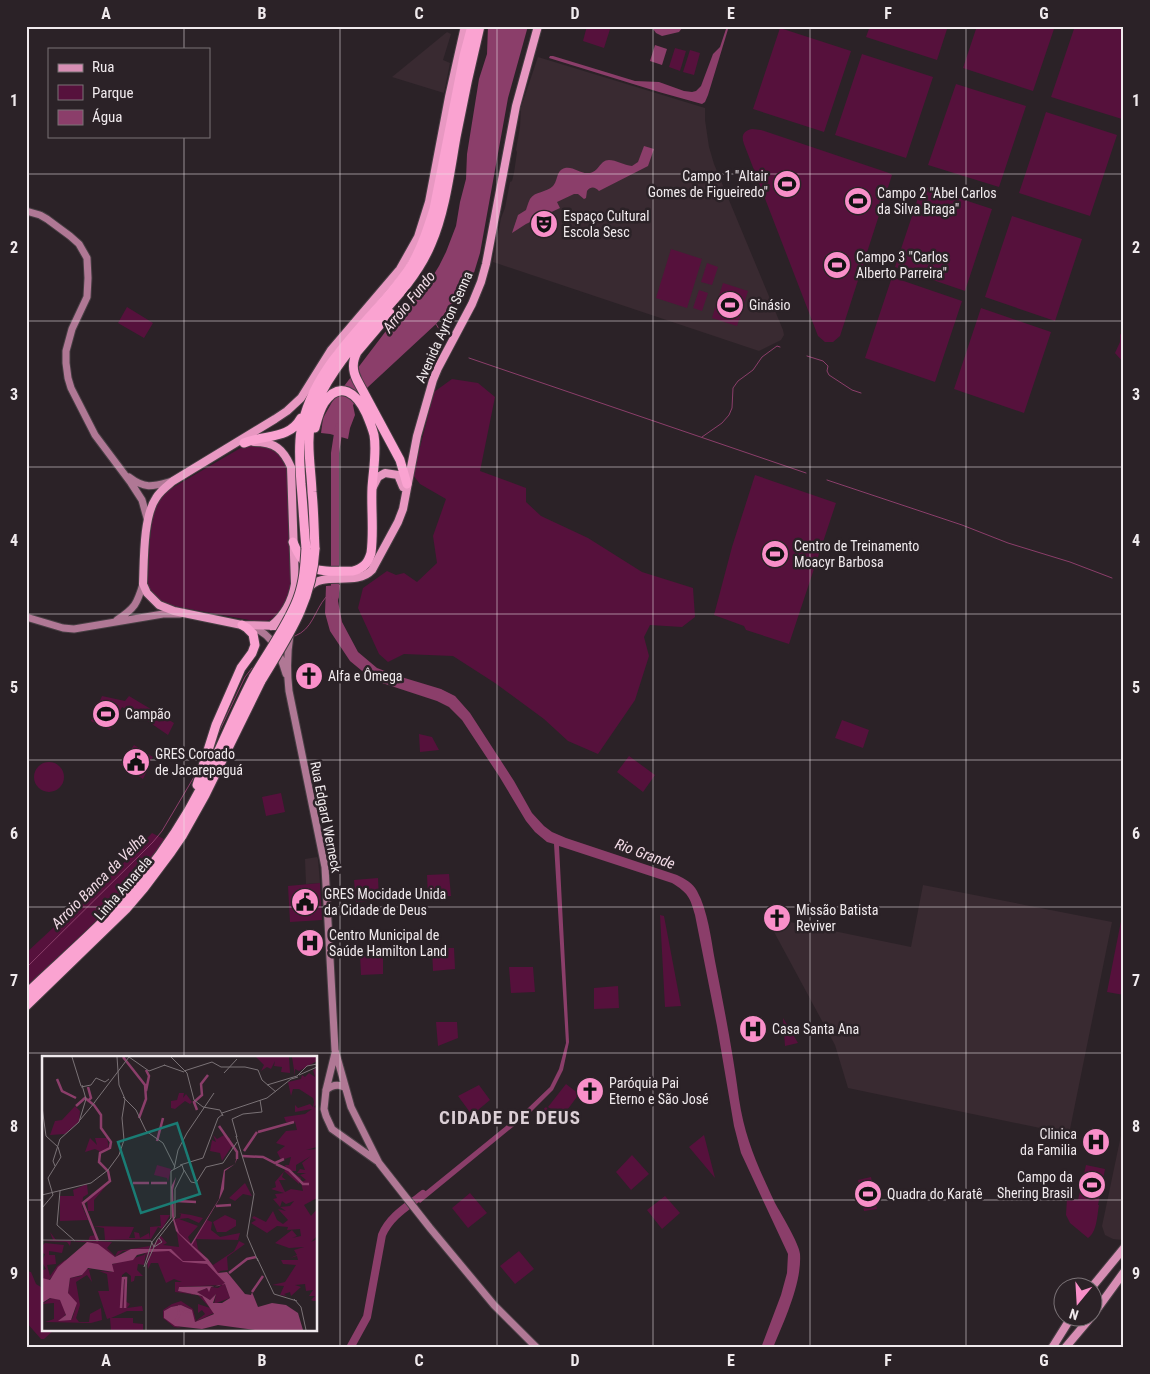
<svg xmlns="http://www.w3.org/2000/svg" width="1150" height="1374" viewBox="0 0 1150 1374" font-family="'Roboto Condensed',sans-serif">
<rect width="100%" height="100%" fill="#2b2227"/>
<!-- built -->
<path fill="#392a31" d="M447,32L451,34L443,60L450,63L444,93L392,77Z
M538,57L705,108V120L709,147L714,164L783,330L784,335L781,340L759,351L493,262L501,218L505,208L510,182L512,181L514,173L517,152L516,150L520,127L521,107Z
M317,857L318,859L320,883L306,884L305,859Z
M923,885L1112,922L1069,1134L848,1088L835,1045L766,917L911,947Z
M1124,1121V1239L1123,1240L1113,1239L1105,1235L1102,1226Z"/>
<!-- green -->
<path fill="#56113c" d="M587,26H611L604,48L583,41Z
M870,26H948L937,60L866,37Z
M977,26H1055L1033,91L963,68Z
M1075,26H1112L1124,30V113L1122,119L1051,97Z
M780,28L851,51L824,132L753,109Z
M675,48L686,51L680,71L669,67Z
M690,50L700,53L694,75L683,72Z
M862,54L933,77L906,158L835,135Z
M956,84L1026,106L999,187L928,165Z
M1046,112L1117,135L1090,216L1019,193Z
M752,129L761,130L889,173L892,175L840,336L833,342H825L818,336L744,144C741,136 743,131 752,129Z
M922,186L992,209L965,291L895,267Z
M1012,216L1082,239L1055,321L985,297Z
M671,249L702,259L687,308L656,298Z
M707,263L718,267L712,285L701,282Z
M892,277L962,301L935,382L865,358Z
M723,283L748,291L737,326L712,318Z
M699,290L708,293L702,311L693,308Z
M127,307L153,323L144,338L118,323Z
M981,308L1051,332L1024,413L954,389Z
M1124,329V371L1122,368L1123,362L1115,353L1120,342V335Z
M452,379L478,383L495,397L480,471L526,488V502L541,516L588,538L642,572L693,588L695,617L682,627L650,625L644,637L649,656L635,700L598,754L568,741L544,719L495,683L453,656L404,654L388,662L379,654L358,608L363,588L387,571L396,575L404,573L417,582L437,563L433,536L446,499L420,484L413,475L434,392Z
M252,444C272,447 279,448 287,469L292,583C289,603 282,620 260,622L168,605C158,601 150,593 148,583C149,564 149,516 158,502C161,496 166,492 172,488L244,446Z
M755,475L836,503L789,644L746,630L744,626L714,615L732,547Z
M102,696L125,701L129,696L174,723L168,735L149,722L122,707L110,730L91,721Z
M842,720L869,730L863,748L835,738Z
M419,734L432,737L439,750L420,752Z
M134,745L153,757L145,769L147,771L143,779L121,765Z
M629,756L655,775L643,792L617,772Z
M34 777a15 15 0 1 1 30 0a15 15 0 1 1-30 0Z
M281,793L285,812L266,816L262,797Z
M152,833L164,839L162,849L137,878L94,923L26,987V953L97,887L117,870Z
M449,874L451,896L428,897L427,875Z
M378,878L379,900L356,902L354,880Z
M320,883L322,920L290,922L288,886Z
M1124,906V995L1107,992Z
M660,915L664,916L681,1006L665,1007Z
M432,948H454L455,969L433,971Z
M383,952V974L361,975L360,954Z
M509,967H533L535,992L511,993Z
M618,986L619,1008L594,1009V988Z
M783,1018L798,1043L785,1046Z
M436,1022H457L458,1038L438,1046Z
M566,1084L579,1094L562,1117L548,1107Z
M479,1085L490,1100L472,1115L458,1096Z
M546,1107L558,1121L551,1127L539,1113Z
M704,1135L715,1178L689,1147Z
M632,1155L649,1174L631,1190L616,1172Z
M1086,1165L1105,1169L1098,1205H1099C1097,1216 1097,1232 1088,1238L1070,1223L1066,1215L1067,1198L1078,1200Z
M871,1177L877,1209L864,1211L858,1180Z
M470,1193L487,1213L468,1228L452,1208Z
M665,1196L680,1213L662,1229L647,1210Z
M519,1251L534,1269L515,1284L500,1266Z
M26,1271L31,1272L36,1284L44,1289V1330H54L44,1339H41L26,1322Z"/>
<!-- water -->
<path fill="#8b3e6a" d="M488,26H528L508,98L480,253L473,276L460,295L436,324L368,387L353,405L355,415L350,428L348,439L330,434L321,433L323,418L332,402L392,323L428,284L439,266L446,252L456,226L460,202L466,179L467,154L479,79L487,54Z
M651,26H682V28L679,32L662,36L656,33Z
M727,26H729L708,95L705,102L702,104L659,92L549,58L550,56H553L635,81L659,82L684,91L692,92L696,91L701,86L713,54L720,47Z
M655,45L667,49L662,65L650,61Z
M644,146L654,149L648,166L599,191C595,187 591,186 587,191L586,198L584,199L578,194H574L557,202L560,208L526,224L512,233L518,215L526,210C527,207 528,203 530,199C535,191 546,193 553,186C558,181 556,170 565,168C572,166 580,173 587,173C599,174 599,160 609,160C616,160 624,165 632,166L638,162Z
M340,585L338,601L342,622L358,652L377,668L398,676L441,689L455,696L470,713L514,781L532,813L544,826L552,832L566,838L677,875C685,879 693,883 697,891C708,911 711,939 715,961C724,1007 733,1053 739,1099C745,1139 758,1167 775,1203C781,1214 799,1243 800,1254C802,1283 784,1321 773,1348H761L781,1295L787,1273L788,1254L741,1153L734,1126L717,1026L695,915C690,897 688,893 672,883L559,846L569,1042L563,1070L553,1090L530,1113L420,1203L416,1199L527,1109L550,1087L559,1069L566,1043L554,844L547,842L535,832L526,821L499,776L462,720L449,707L437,701L373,680L350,661L330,631L325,613L326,586Z"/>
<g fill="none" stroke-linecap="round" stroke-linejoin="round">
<!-- stream -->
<path stroke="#8b3e6a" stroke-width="1" d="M436,324L442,334
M807,356L823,361L828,366L827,371L829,375L852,390L861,393
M469,358L806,473
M702,437L722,423L729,415L732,408L733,388L738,381L753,370L762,357L777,346L780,347
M827,480L962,525L1008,543L1070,562L1112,578
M295,636C313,629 314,611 326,597
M218,734L245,677L252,668
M26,968L153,842L162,831L194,777"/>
<!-- river -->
<path stroke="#8b3e6a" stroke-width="8" d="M335,596V453L339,427
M350,1348L367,1317L382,1235C390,1216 408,1206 423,1194"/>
<!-- secondary casing -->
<g stroke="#473e43" stroke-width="9">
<path id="secondary" d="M26,211L40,215L47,219L70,236L79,244L87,258L88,278L87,297L72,329L66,351V363L68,378L71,388L95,435L131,483L142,500L147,518
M129,477C146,490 154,486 173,481
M26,617L63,628L74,629L163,614H180
M117,620C135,608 137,604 143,584
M251,627C273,633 280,654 286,674
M290,635C287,653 287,673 289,691L325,867L335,1050L351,1107L379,1163L430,1228L494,1305L537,1348
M335,1053L326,1090L324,1109L326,1116L332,1129L377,1161
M326,1090C332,1085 338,1084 344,1087"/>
</g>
<!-- primary casing -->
<g stroke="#473e43" stroke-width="10">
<path id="primary" d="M1092,1287L1124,1248
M1092,1316L1124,1272
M1052,1348L1072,1316
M1065,1348L1092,1316"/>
</g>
<!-- trunk casing -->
<g stroke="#473e43" stroke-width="10">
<path id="trunk" d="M254,442C275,442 283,449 291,467L295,584C292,602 285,615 271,626
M373,487L378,477L385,473L398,475L403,487
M308,589C321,569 355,588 372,570L398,522L403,509L417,436L433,380L438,368L472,304L481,282L486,264L516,106L538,26
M289,623L280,626L242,625L174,611L159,605L147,593L143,584C144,561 143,517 156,498C160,491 167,486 173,481L275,419L287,411L301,398L331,350L400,269L418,237L429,202L449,97L465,26"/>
</g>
<!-- motorway casing -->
<g stroke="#473e43" stroke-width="11">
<path id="motorway" d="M390,313L357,352C352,362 352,370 357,380L400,460L407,484
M244,443C265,434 289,440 301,418
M293,542C306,576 322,571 353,571C364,568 368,563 371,553C374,532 371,509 372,488C373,471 377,452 374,435C372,427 369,420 366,413C357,394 340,379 324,403C319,411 317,420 315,428
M306,548C304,527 303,505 301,484C300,466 298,448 301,431C312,365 370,323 407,272C420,253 427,231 434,209L464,56L472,26
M315,549C314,530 314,511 312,492C311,466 305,439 313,413C321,386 347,352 366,331C390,304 417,278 431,244C445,212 450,171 456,137C463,100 471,63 480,26
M197,785L216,725L241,668L252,653L255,645L253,634L247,628L242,625
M26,994C66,955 110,920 144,875C166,848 186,817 202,786C220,750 235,712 254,676
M26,1006L126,909L144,888L171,852L182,836L205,795L261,681"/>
</g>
<!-- secondary -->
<use href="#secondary" stroke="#b07895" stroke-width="7"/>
<!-- primary -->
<use href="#primary" stroke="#d78eb4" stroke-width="8"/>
<!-- trunk -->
<use href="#trunk" stroke="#e898c2" stroke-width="8"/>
<!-- motorway -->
<use href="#motorway" stroke="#faa3d1" stroke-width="9"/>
<!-- motorway-bridge casing -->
<g stroke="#473e43" stroke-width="11" stroke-linecap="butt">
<path id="motorway-bridge" d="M254,676C268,652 289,623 298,598C304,582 305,565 306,548
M261,681C288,636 312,603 315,549"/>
</g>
<!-- motorway-bridge -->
<use href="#motorway-bridge" stroke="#faa3d1" stroke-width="9"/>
</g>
<!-- grid -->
<path fill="none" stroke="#f0eaed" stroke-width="1" stroke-opacity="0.55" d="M184,26V49M340,26V1348M497,26V1348M653,26V1348M810,26V1348M966,26V1348M184,136V1058M26,174H1124M26,321H1124M26,467H1124M26,614H1124M26,760H1124M26,907H1124M26,1053H1124M26,1200H44M316,1200H1124M184,1330V1348"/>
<!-- icons -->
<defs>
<g id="stadium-disc" transform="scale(1.4375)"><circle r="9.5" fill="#f98fc9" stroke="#2b2227"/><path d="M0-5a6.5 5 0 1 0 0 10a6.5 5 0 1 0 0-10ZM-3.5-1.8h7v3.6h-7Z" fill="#111"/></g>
<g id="theatre-disc" transform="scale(1.4375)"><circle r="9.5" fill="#f98fc9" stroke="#2b2227"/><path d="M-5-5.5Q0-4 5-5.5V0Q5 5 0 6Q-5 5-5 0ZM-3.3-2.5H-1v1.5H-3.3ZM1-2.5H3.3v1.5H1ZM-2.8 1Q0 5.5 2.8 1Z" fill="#111"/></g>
<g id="church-disc" transform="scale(1.4375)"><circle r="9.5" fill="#f98fc9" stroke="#2b2227"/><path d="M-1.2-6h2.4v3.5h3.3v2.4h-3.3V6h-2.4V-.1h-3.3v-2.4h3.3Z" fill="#111"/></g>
<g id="civic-disc" transform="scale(1.4375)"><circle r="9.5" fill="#f98fc9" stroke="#2b2227"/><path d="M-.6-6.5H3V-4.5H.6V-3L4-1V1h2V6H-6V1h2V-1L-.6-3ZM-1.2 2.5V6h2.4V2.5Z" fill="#111"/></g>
<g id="hospital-disc" transform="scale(1.4375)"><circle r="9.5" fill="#f98fc9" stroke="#2b2227"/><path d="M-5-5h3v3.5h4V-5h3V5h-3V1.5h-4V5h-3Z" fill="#111"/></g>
</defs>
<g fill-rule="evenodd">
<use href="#stadium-disc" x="787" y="184"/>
<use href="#stadium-disc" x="858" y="201"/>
<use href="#theatre-disc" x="544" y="224"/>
<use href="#stadium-disc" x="837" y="265"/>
<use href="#stadium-disc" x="730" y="305"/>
<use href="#stadium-disc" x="775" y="554"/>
<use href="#church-disc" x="309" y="676"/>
<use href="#stadium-disc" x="106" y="714"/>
<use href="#civic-disc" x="136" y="762"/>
<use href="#civic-disc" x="305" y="902"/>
<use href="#church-disc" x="777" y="918"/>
<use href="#hospital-disc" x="310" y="943"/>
<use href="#hospital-disc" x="753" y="1029"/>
<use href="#church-disc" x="590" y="1091"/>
<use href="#hospital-disc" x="1096" y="1142"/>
<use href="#stadium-disc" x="1092" y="1185"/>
<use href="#stadium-disc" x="868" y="1194"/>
</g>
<g text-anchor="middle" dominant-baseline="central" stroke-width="5" stroke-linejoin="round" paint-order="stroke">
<!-- poi labels -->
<g font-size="14" fill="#f0eaed" stroke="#2b2227" text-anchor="start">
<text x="768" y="176" text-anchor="end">Campo 1 "Altair<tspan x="768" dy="16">Gomes de Figueiredo"</tspan></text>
<text x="877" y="193">Campo 2 "Abel Carlos<tspan x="877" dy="16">da Silva Braga"</tspan></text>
<text x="563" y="216">Espaço Cultural<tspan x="563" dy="16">Escola Sesc</tspan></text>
<text x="856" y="257">Campo 3 "Carlos<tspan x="856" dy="16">Alberto Parreira"</tspan></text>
<text x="749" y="305">Ginásio</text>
<text x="794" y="546">Centro de Treinamento<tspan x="794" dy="16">Moacyr Barbosa</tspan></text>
<text x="328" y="676">Alfa e Ômega</text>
<text x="125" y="714">Campão</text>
<text x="155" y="754">GRES Coroado<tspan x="155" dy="16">de Jacarepaguá</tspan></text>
<text x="324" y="894">GRES Mocidade Unida<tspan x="324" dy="16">da Cidade de Deus</tspan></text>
<text x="796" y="910">Missão Batista<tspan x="796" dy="16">Reviver</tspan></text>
<text x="329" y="935">Centro Municipal de<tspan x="329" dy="16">Saúde Hamilton Land</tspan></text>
<text x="772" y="1029">Casa Santa Ana</text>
<text x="609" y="1083">Paróquia Pai<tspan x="609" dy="16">Eterno e São José</tspan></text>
<text x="1077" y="1134" text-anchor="end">Clinica<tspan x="1077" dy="16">da Familia</tspan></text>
<text x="1073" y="1177" text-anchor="end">Campo da<tspan x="1073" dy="16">Shering Brasil</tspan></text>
<text x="887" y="1194">Quadra do Karatê</text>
</g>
<!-- street labels -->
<g font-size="14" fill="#f0eaed" stroke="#2b2227">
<text transform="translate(444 327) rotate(-66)">Avenida Ayrton Senna</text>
<text transform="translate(326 817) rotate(79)">Rua Edgard Werneck</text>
<text transform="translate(123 888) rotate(-49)">Linha Amarela</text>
</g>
<!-- water labels -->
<g font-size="15" font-style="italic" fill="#f2dbe6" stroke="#2b2227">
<text transform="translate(409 302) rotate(-51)">Arroio Fundo</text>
<text transform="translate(645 854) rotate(20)">Rio Grande</text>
<text transform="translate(99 881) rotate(-45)">Arroio Banca da Velha</text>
</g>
<!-- district labels -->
<g font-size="19" font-weight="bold" letter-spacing="1" fill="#dbcfd5" stroke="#2b2227">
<text x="510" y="1117">CIDADE DE DEUS</text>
</g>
</g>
<!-- overview -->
<g transform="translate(42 1056)">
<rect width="275" height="275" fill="#2b2227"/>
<path d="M214,1H247L248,17L239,16L240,11L232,10L233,5L229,13L225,11L219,15L222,9ZM250,1H275V5L257,15L253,13V20ZM275,12V48L272,51L275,52V91L264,94L275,93V142L262,149L269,160L275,153V180L269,186L275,183V245H271L269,244L273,240H267L271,234L264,235L263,228L253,229L259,231L249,240L248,236L242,238L245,240L238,239L242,230L230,229L243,226L254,209L241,208L239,204H256L255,200L248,202L255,199L252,194L262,191L247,192L233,187L250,174L255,180L250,182L259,180L258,173L245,174L246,171L235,170L225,177L209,167L214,164L210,162L212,160L224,166L231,155L235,164L241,168L246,164L236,153L244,155L238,151L248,150L252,145L244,148L240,145L238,151L231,143L235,142L233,138L242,137L229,133L234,131L233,126L244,113L243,109H247L249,101L239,104L235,96L243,90L234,87L244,75L255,74L253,66H244L242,61L263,58L270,53L253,56V49L256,52L268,48L271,51L272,46L271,42L257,33H251L249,40L246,26L259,23L260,19L263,21L267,17L273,21L271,14ZM269,100L260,107L263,114L258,113L255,117H264L258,119L264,124L259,126L261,135L249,133L243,136L237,124H244L240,121L242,115L257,128L259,122L248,115H254V109ZM137,37H142L141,42L144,38L150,46L148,48L143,45L133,53L129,52V45L135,44ZM33,50L38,55L37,66L23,78L8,79L13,65L20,64ZM171,79L175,83L182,79L189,83L186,84L190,90L180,105L178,97L168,95L170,84L174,86ZM65,82L67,92L58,97L57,104V95L53,93L43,96L48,82L55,89L53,82ZM115,109L129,113L126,126L125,122L112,119ZM203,127L210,140L201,138L193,145L187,142ZM45,128L46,138L41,141L40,150L46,164L18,165V140H32L31,134ZM64,130L52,144V155H46L45,143ZM136,157L149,159L161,162L157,167L146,162L137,163L156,170L146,181L149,188L165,164L170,166L169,174L178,181L198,177L196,184L154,183L156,193L171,209L192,195L197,185L203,188L185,201L186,214L178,215L176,219L181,222L188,242L172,248L174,238L168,244L155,236L165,232L167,235L169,231L176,232L180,229L137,231L136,235L160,240L166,246L172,257L153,266L151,264L150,254L139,249L129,251L122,255L125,264L139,272L132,271L121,262V254L130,248L139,245L151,253L154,265L163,258L160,254L156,257V248L168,252L156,239L133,236V226H140L132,223L124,227L116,207H109L106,213L104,197L102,209L96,208L95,214L101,220H93L92,225L89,226V220L84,216L80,219L79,251L83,221V245L88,248L85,252L100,250L101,255H85L69,262H91V267L101,268V274H69L68,262L65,263L56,235H67L65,218L57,215L71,216L68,209L102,199L119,180L125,187L121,189L137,191L133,163L138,162L139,158ZM118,159H128L120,173L116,171L109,183L63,184L62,172L51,170L92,171L87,182H93L92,176L97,177L98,182L107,177L108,183V171L119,170ZM183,159L194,164V170L184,176H175L171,166ZM8,176L14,184L46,185L48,180L54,179L56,185L70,186L65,192L73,200L76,195L108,190L107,194L81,195L73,201L52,187L29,185L28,190L25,186L0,185L11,184ZM3,187L22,189L20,197L7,195V199H13L14,208L5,209L8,220L15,210L23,204L24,205L6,225L0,222L1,214L4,213L0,206L3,198L0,197V190ZM45,213H50L47,214L50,226L45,219L34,226L38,249L34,262L37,266H47L48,258L59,252L60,264L49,267L3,266L12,263V247L0,248L9,242L19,244L24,258L19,264L30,263L34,251L26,237L28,222L39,220Z" fill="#56113c" fill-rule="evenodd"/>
<path d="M195,99V103L193,108L183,115L182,133L178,142L150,189L166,203L176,217L185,216L203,238L209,239L210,236L216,251L230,247L244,249L256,257L261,274H213L176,269L160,273L133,270L122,262V255L129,251L139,249L150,254L153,266L172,258L160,240L136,235L137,231L177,230L183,227L165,208L141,206L127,195L107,196L95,199L91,204L70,208L72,216L46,212L40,219L28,222L26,237L35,247L29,264L16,265L24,259L18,244L8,242L0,247V222L8,224L16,211L45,186L56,188L73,201L89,193H129L141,205H164L134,175L130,160L129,131L134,121L131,134L132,162L137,177L149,188L177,143L182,114L193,108ZM183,228L188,242L180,247H171L174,238L168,244L155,236L165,232L167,236L169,231Z" fill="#8b3e6a" fill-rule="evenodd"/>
<path fill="none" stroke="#8b3e6a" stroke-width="2.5" d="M81,1L103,29L104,43L97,62M104,14L107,20L104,35M15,23L20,35L34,42M46,31L49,42L46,45M34,50L43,42L52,49L59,59V72L69,86L68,92L58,97L57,106L66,115L68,125L41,147L56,185M155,54L152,46L160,39L159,28L166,19M177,70L195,96V103M216,76L252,66M115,85L121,62M202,95L215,76M200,100L221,101L233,107L242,103M234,108L247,114L261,128H267M91,127H107M109,127H125M135,145L154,146M174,150L189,149M187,217L205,203L214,201M81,222H84L83,252M210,236L221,220M136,250L143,256L150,255M79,252L81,221M132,268L137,259L136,250"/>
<path fill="none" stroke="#7a7276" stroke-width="1" d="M30,1L39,30M87,1L107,15L123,9M129,1L145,17L152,44L161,51L178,54L181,60M122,9L142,16M142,15L170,6L179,11H203L216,14L220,24L234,36M182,17L195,3M257,19L275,11M225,29L255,20L265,10L275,8M39,31L49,29L54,22L63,26L67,23M81,41L94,54L104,75L121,87L133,111M52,47L87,1M0,51L4,80L16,91L19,101L6,122L11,139L0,152M180,57L225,42L249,23L256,21M190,63L201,58L220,56L218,44M190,63L195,81M38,64L53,46M194,80L212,138L205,180L216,205M138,109L161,102L176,62L181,58M13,110L11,105L18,83L37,66L44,43L40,29M132,113L136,94L145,77L172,37M142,114L149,126L154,127L164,111L181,107L195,86M18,135L15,169L33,185M0,139L49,127L66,114L77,99L82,84L80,62L83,43L77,29L75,1M0,184L109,185L112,191L120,186L117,182M215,202L232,238L255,245M102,211L110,186L129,162V115L140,109L142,115L133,133V161L115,184L104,209V274M252,243L259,251L264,274"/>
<path fill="#1a7c74" fill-opacity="0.15" stroke="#1a7c74" stroke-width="2.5" d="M135,67L158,138L99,157L76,86Z"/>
<rect width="275" height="275" fill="none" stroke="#f0eaed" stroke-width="2.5"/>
</g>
<!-- border -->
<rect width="1150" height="1374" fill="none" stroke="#2b2227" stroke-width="55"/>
<!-- legend -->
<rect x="48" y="48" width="162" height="90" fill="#2b2227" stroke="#7a7276"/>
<rect x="58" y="64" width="25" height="8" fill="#d78eb4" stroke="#7a7276"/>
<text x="92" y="72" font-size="15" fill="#f0eaed">Rua</text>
<rect x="58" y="85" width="25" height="15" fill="#56113c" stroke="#7a7276"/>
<text x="92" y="98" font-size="15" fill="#f0eaed">Parque</text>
<rect x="58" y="110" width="25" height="15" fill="#8b3e6a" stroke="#7a7276"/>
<text x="92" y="122" font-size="15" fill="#f0eaed">Água</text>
<!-- north arrow -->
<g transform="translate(1078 1302) rotate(198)"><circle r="24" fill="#2b2227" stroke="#7a7276"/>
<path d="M0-4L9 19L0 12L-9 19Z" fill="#f98fc9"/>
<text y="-8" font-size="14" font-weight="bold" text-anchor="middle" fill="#f0eaed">N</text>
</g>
<rect x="28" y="28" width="1094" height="1318" fill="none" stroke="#f0eaed" stroke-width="2"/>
<g font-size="16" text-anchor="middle" font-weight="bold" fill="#f0eaed">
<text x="106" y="19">A</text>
<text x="262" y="19">B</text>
<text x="419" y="19">C</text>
<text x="575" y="19">D</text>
<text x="731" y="19">E</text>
<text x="888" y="19">F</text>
<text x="1044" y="19">G</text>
<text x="14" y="106">1</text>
<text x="1136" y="106">1</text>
<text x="14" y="253">2</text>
<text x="1136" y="253">2</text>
<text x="14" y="400">3</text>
<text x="1136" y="400">3</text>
<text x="14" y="546">4</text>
<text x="1136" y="546">4</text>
<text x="14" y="693">5</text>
<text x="1136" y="693">5</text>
<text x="14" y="839">6</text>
<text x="1136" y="839">6</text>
<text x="14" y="986">7</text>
<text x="1136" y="986">7</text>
<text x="14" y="1132">8</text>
<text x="1136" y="1132">8</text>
<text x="14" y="1279">9</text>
<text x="1136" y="1279">9</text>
<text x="106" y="1366">A</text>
<text x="262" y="1366">B</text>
<text x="419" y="1366">C</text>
<text x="575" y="1366">D</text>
<text x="731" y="1366">E</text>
<text x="888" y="1366">F</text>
<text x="1044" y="1366">G</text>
</g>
</svg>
